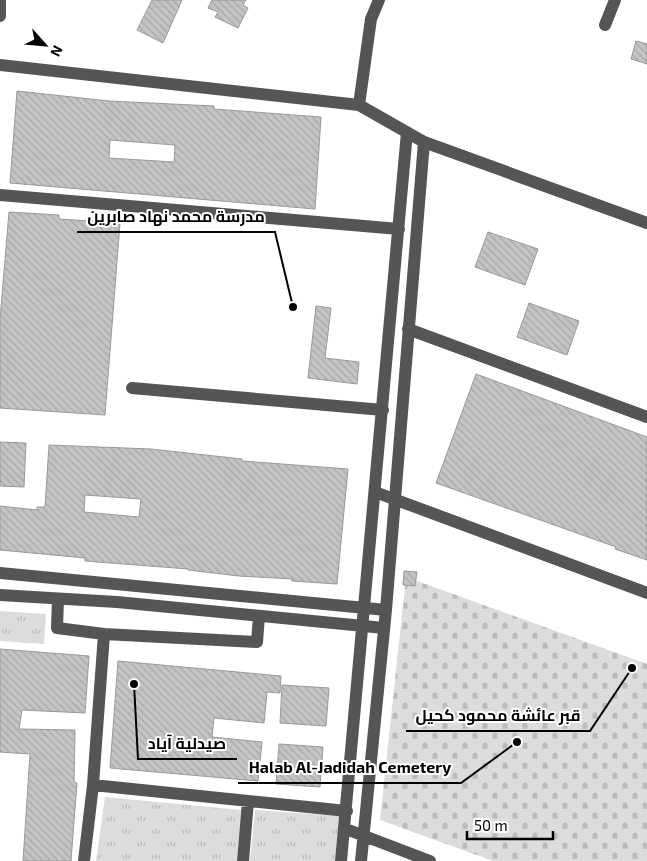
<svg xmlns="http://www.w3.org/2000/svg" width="647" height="861" viewBox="0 0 647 861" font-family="'Exo 2',Cairo,sans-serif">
<defs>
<pattern id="grass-tufts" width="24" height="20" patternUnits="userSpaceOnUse" patternTransform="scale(1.25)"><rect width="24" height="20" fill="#dcdcdc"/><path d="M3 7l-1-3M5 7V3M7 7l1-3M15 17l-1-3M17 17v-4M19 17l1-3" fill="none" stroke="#bbb"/></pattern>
<pattern id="cemetery-stones" width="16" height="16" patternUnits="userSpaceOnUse" patternTransform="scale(1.25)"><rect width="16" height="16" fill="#dcdcdc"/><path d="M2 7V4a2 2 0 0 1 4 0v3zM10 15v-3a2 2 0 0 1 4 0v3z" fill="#bbb"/></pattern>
<pattern id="building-back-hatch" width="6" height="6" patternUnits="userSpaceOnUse" patternTransform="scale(1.25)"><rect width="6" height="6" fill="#c4c4c4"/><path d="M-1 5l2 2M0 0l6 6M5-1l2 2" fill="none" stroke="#a7a7a7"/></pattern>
</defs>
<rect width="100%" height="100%" fill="#fff"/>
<!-- grass -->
<path fill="url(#grass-tufts)" d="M0,611L46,614L44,644L0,641Z
M105,797L241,810L237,861H96Z
M255,810L339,816L335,861H250Z"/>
<!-- cemetery -->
<path fill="url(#cemetery-stones)" d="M406,577L647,664V861H493L380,820Z"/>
<!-- building -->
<path fill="url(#building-back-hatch)" stroke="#999" fill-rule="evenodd" d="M152,0H182L163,43L137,30Z
M212,0H246L243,5L248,8L238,28L215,17L218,12L208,8Z
M636,41L647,44V64L631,59Z
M17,91L109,101L214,106V109L321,117L315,209L10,183ZM110,140L175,145L174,162L109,158Z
M9,212L59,215V219L120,223L105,415L0,408V319Z
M488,232L538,249L525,285L475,267Z
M529,303L579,321L567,355L517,337Z
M316,306L331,308L325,358L359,362L357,384L308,378Z
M476,374L647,437V560L615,549L616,547L436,483Z
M0,442L26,443L24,487L0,486Z
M49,445L151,449L242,459V461L348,469L337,584L292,581V579L239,576L188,570V569L85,561V558L0,550V506L37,510V507H45ZM85,495L141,499L139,517L84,512Z
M404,571L417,572L415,586L403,585Z
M0,649L89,656L85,713L22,710L19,729L75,730L74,782L77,783L71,861H23L30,754L0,752Z
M118,661L281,676L280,693L267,692L264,723L214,718L212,737L262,742L258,781L110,768Z
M282,685L329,688L326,726L280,723Z
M279,744L323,747L320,787L276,784Z"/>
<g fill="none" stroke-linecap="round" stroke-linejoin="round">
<!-- minor -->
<path stroke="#555" stroke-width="12" d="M0,16V0
M605,25L615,0
M0,65L359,105L424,142L647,223
M359,105L371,19L379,0
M0,195L399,229
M408,329L647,417
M132,388L383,410
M375,492L647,593
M0,573L386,610
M0,595L117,602L384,628
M58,599L57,628L104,634L93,785
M104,634L257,642L259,616
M346,829L430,861
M84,861L93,785L347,811
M243,861L248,801
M341,861L407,132
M361,861L386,610L424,142"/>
</g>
<!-- callouts -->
<path fill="none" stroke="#000" stroke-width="2" d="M293 307L275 232H77M632 668L590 731H406M134 684L138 759H237M517 742L461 783H238"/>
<g fill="#000" stroke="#fff" stroke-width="2">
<circle cx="293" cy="307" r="5"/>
<circle cx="632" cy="668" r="5"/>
<circle cx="134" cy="684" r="5"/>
<circle cx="517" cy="742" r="5"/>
</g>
<g font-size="16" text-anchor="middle" font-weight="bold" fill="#000" stroke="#fff" stroke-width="4" stroke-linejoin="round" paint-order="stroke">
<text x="176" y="222">مدرسة محمد نهاد صابرين</text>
<text x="498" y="721">قبر عائشة محمود كحيل</text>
<text x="187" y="749">صيدلية آياد</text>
<text x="350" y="773">Halab Al-Jadidah Cemetery</text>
</g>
<!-- north arrow -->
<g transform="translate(45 45) rotate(117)" stroke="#ffffff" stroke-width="4" paint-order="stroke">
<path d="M0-4L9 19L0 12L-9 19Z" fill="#000000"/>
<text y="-8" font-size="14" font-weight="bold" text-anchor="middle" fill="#000000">N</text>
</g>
<!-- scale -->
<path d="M467 831v8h86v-8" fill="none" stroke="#000000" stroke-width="2.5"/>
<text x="474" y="831" font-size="15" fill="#000000" stroke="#ffffff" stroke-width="4" paint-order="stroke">50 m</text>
</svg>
